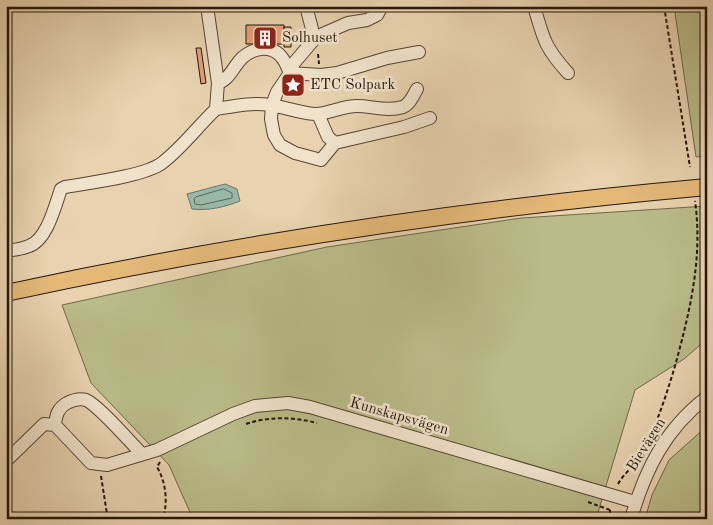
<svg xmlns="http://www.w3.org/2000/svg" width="713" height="525" viewBox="0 0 713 525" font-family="'Old Standard TT',serif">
<rect width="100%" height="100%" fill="#e8d2af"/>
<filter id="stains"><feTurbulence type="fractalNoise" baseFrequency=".004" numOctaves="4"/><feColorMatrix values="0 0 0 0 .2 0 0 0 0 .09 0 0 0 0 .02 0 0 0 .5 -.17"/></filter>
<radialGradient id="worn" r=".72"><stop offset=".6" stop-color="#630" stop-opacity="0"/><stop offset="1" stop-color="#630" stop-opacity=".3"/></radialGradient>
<!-- green -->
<path fill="#b9bb88" stroke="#6f6849" d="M674,6H707V156L696,157Z
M707,206V339L684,359L635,390L596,519H193L169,465L91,383L62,305L327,247L521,218Z
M707,426V519H645L652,495L669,460Z"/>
<!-- water -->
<path fill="#97b8a9" stroke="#697769" d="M225,184L237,189L240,201C225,207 208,211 192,209L187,194Z"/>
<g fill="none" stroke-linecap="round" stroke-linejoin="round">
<!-- shore -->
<path stroke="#5e675a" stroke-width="1" d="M224,189L232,193V198L201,205L195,204L194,199L196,197Z"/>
</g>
<!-- building -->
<path fill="#e3a07b" stroke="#25160a" d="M246,25H284V44H246Z
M284,27H291V47H284Z
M196,48H201L206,83L201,84Z"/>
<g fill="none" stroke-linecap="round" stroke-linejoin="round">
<!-- minor casing -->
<g stroke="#564533" stroke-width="14">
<path id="minor" d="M306,6L312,29L313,40
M534,6C543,38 545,48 568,73
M218,83C230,79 233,67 242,58C254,47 273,44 283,59C286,63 288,69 290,73L321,75L337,73L387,58L419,52
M216,109C234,106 252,102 270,105C285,107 299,113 315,114C328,114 342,106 357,106C371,106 388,112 403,107C410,104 413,96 417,89
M318,114L328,137L335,143L404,127L430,118
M335,143L321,160L295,153L280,145L274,135L271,119L272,105L277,92L290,73L294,63L316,37L348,23L367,20L377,15L381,8
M6,251C14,250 22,249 29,246C47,240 55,206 61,189L65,187C88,183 145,176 162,163C182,148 198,126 216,109L218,83L207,6
M55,425C56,415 58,408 67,403C73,400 80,398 86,400C98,405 131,443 142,454
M6,461L44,424L55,425L91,463L107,465L157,450L233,414L255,406L288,403L310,407L635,502
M631,519C645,470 665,429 707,397"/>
</g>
<!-- major casing -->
<g stroke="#25160a" stroke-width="18">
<path id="major" d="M6,293C237,243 471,208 707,187"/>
</g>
<!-- path -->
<path stroke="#25160a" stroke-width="2" stroke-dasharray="4 2.5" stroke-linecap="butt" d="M664,6L690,167
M318,54L319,64
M246,424C269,416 294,417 317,423
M160,462L157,467C166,482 168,502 163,519
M101,476L107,514L101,519
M618,484C624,473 635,466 641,455C656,427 666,396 675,366C690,311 703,258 695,201
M588,502L610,510
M610,510V519"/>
<!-- minor -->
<use href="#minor" stroke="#f0e2cb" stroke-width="12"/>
<!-- major -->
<use href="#major" stroke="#e4b978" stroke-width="16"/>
</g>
<!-- icons -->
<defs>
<g id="building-square" transform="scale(1.25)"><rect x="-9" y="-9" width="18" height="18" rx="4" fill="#8f2418" stroke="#f0e2cb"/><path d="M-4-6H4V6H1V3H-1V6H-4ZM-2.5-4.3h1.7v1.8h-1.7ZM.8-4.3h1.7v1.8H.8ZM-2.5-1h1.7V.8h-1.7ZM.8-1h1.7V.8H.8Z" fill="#fff"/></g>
<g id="sight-square" transform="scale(1.25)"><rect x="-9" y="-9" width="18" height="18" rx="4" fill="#8f2418" stroke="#f0e2cb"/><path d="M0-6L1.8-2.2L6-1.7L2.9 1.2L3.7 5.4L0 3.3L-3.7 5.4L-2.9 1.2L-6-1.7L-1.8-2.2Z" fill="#fff"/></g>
</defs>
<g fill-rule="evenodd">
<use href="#building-square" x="265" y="38"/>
<use href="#sight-square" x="293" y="85"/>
</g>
<g text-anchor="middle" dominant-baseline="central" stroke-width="5" stroke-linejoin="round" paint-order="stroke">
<!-- poi labels -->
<g font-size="15" fill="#25160a" stroke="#f0e2cb" text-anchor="start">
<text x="282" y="38">Solhuset</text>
<text x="310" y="85">ETC Solpark</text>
</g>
<!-- street labels -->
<g font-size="15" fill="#25160a" stroke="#f0e2cb">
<text transform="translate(399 417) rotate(16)">Kunskapsvägen</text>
<text transform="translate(647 445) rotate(-58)">Bievägen</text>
</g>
</g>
<!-- margin -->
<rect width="713" height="525" fill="none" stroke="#e8d2af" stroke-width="25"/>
<rect x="8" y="8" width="698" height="510" fill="none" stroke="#25160a" stroke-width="2.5"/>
<rect x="12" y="12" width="688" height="500" fill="none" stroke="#25160a"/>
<rect width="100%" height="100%" filter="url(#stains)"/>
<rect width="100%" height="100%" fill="url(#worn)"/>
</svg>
